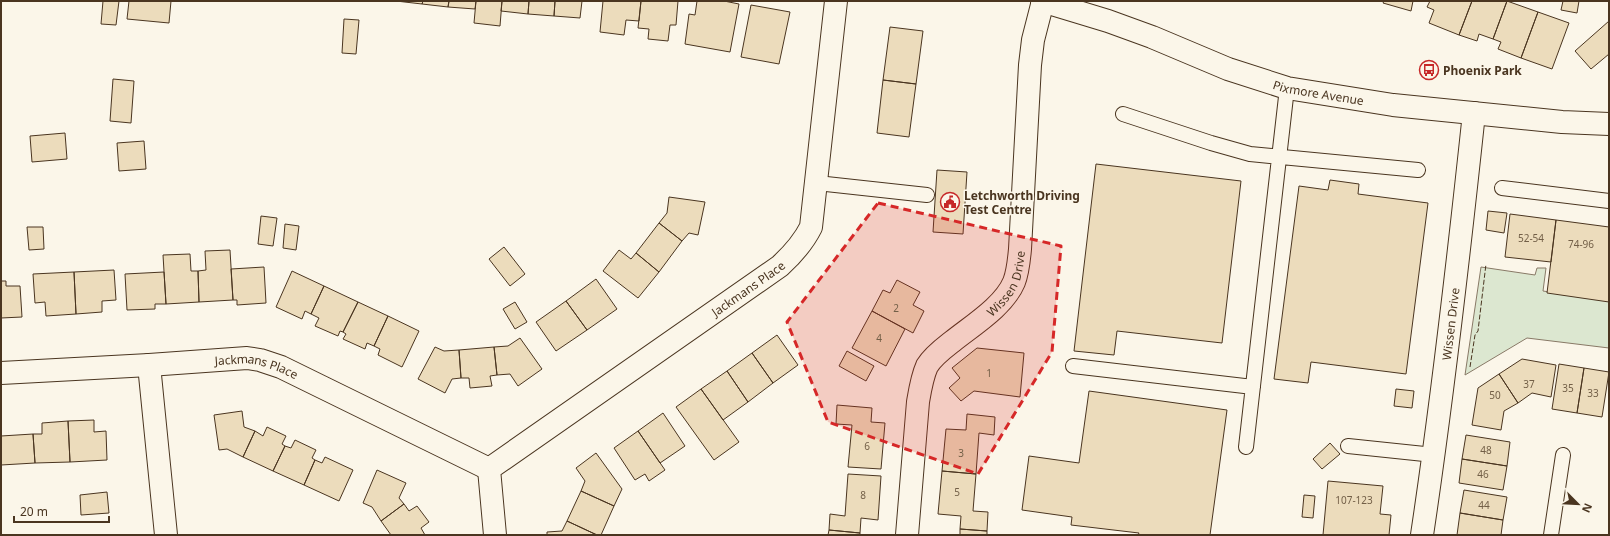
<svg xmlns="http://www.w3.org/2000/svg" width="1610" height="536" viewBox="0 0 1610 536" font-family="'Noto Sans',sans-serif">
<rect width="100%" height="100%" fill="#fbf6e9"/>
<!-- green -->
<path fill="#dce7d0" stroke="#887966" d="M1481,267L1535,275L1537,268H1546L1543,291L1609,301V348L1527,338L1465,375Z"/>
<!-- building -->
<path fill="#ecdcbc" stroke="#4a3520" d="M103,1H119L116,25L101,24Z
M129,1H174H171L169,23L127,19Z
M396,1H423L422,4Z
M423,1H449L448,7L422,4Z
M449,1H476L475,9L448,7Z
M476,1H502L500,26L474,23Z
M502,1H529L528,14L501,11Z
M529,1H555L554,16L528,14Z
M555,1H582L580,18L554,16Z
M603,1H641L639,21L626,20L624,35L600,32Z
M641,1H678L676,25H670L668,41L648,39L649,29L638,28Z
M697,1H724L739,4L730,52L685,44L689,14L695,15Z
M1384,1H1413L1411,11L1383,3Z
M1430,1H1472L1459,35L1429,23L1434,10L1427,7Z
M1472,1H1507L1493,39L1479,34L1477,41L1459,35Z
M1507,1L1538,12L1521,58L1498,49L1501,42L1493,39Z
M1563,1H1579L1577,13L1561,10Z
M751,5L790,12L779,64L741,57Z
M1538,12L1569,23L1552,69L1521,58Z
M344,19L359,20L356,54L342,53Z
M1609,21V54L1591,69L1575,51Z
M890,27L923,31L916,84L883,80Z
M113,79L134,81L131,123L110,121Z
M883,80L916,84L909,137L877,133Z
M65,133L67,159L32,162L30,136Z
M144,141L146,169L119,171L117,143Z
M1096,164L1241,181L1222,343L1117,331L1114,355L1074,351Z
M937,170L967,172L963,234L933,232Z
M1330,180L1359,184L1358,194L1428,203L1406,374L1311,362L1308,383L1274,379L1299,186L1328,190Z
M669,197L705,202L698,235L689,233L682,241L659,223L667,213Z
M1488,211L1507,213L1504,233L1486,230Z
M1510,214L1556,220L1551,262L1505,257Z
M261,216L277,218L273,246L258,244Z
M1556,220L1609,227V302L1547,293Z
M659,223L682,241L659,272L636,253Z
M285,224L299,226L296,250L283,248Z
M27,227H43L44,249L29,250Z
M504,247L525,274L510,286L489,259Z
M230,250L233,300L199,302L198,271L206,270L205,251Z
M619,250L631,259L636,253L659,272L638,298L603,271Z
M190,254L191,271H198L199,302L166,304L163,255Z
M264,267L266,303L237,305V300H233L231,269Z
M114,270L116,300L102,301V312L76,314L74,272Z
M292,271L324,286L311,314L305,311L302,319L276,307Z
M74,272L76,314L46,316L45,302L35,303L33,274Z
M164,272L166,304H155V309L127,310L125,274Z
M596,279L617,309L587,330L566,301Z
M897,280L920,292L913,305L924,311L913,333L872,311L883,290L890,293Z
M1,281H6V286H20L22,317L1,318Z
M324,286L358,302L343,332L340,331L338,336L315,326L319,318L311,314Z
M566,301L587,330L556,351L536,322Z
M358,302L388,316L374,346L367,343L365,349L343,339L346,334L343,332Z
M515,302L527,322L515,329L503,309Z
M872,311L905,329L886,366L852,348Z
M388,316L419,331L402,367L378,355L380,349L374,346Z
M777,335L798,365L773,383L752,353Z
M520,338L542,369L518,386L510,374L497,375L494,347L508,346Z
M435,347L444,351L459,350L461,378L452,379L445,393L418,379Z
M494,347L497,375L490,376L492,386L470,388L469,378H461L459,350Z
M977,348L1024,353L1020,397L974,391L961,401L949,388L960,378L952,368Z
M847,351L874,366L866,381L839,366Z
M752,353L773,383L748,402L727,371Z
M1522,359L1556,365L1551,397L1532,393L1518,403L1499,374Z
M1559,364L1584,368L1577,413L1552,409Z
M1584,368L1609,372L1602,417L1577,413Z
M727,371L748,402L723,420L701,389Z
M1499,374L1518,403L1504,411L1501,430L1472,425L1478,388Z
M701,389L739,442L714,460L676,407Z
M1396,389L1414,391L1412,408L1394,406Z
M1089,391L1227,410L1210,535H1138L1139,533L1071,525L1072,517L1022,510L1029,456L1079,463Z
M837,405L872,408L871,422L885,423L881,469L848,467L852,425L836,424Z
M242,411L244,427L255,431L243,457L227,449L219,450L214,415Z
M663,413L685,446L660,463L638,431Z
M967,414L995,417L994,435L979,433L976,474L942,471L946,429L966,430Z
M94,420V432L106,431L107,460L70,462L68,421Z
M68,421L70,462L35,463L33,434H42V423Z
M267,427L286,436L282,444L285,446L273,471L243,457L255,431L263,436Z
M638,431L665,470L649,481L645,474L635,480L614,448Z
M33,434L35,463L1,465V436Z
M1466,435L1510,442L1507,466L1462,459Z
M295,440L316,450L312,458L315,460L304,485L273,471L285,446L291,448Z
M1330,443L1340,454L1322,469L1313,459Z
M596,453L622,489L614,506L581,491L585,481L576,468Z
M325,457L353,470L339,501L304,485L315,460L322,463Z
M1462,459L1507,466L1503,490L1459,483Z
M377,470L406,483L399,498L404,504L381,521L372,507L363,503Z
M942,471L976,474L973,511L988,512L987,531L960,529L961,516L938,514Z
M848,474L881,476L878,520L861,518L860,533L829,530L830,514L845,516Z
M1328,481L1383,486L1380,514L1391,515L1389,535H1323Z
M1464,490L1507,497L1503,520L1460,513Z
M581,491L614,506L601,535H597L567,521Z
M107,492L109,513L81,515L80,495Z
M1304,495L1315,496L1313,518L1302,517Z
M404,504L409,511L417,506L429,522L421,528L425,535H391L381,521Z
M1460,513L1503,520L1501,535H1457Z
M567,521L597,535H547V532L562,531Z
M960,529L987,531V535H960Z
M829,530L860,533V535H828Z"/>
<g fill="none" stroke-linecap="round" stroke-linejoin="round">
<!-- service casing -->
<g stroke="#4a3520" stroke-width="16">
<path id="service" d="M1123,114L1211,143L1250,154L1418,170
M817,183L927,195
M1502,188L1609,201
M1073,366L1253,387
M1348,446L1434,455
M1246,447L1287,88
M1551,535L1563,455"/>
</g>
<!-- minor casing -->
<g stroke="#4a3520" stroke-width="24">
<g id="minor">
<path id="s1" d="M1042,1L1108,21L1152,37L1228,69L1287,88L1393,105L1562,122L1609,124"/>
<path d="M149,365L166,535"/>
<path id="s2" d="M1,373L149,365L247,358L260,360L281,367L489,469"/>
<path id="s3" d="M495,535L489,469L780,266C793,254 803,243 811,227L836,1"/>
<path id="s4" d="M907,535L918,402C920,390 922,377 927,366C933,356 944,348 953,341C973,325 1004,306 1014,282C1018,272 1019,260 1020,249L1030,65L1033,40L1043,1"/>
<path id="s5" d="M1422,535C1443,395 1459,254 1474,113"/>
</g>
</g>
<!-- service -->
<use href="#service" stroke="#fbf6e9" stroke-width="14"/>
<!-- minor -->
<use href="#minor" stroke="#fbf6e9" stroke-width="22"/>
<!-- fence -->
<path stroke="#4a3520" stroke-width="1" stroke-dasharray="5 2" stroke-linecap="butt" d="M1470,367L1475,335L1478,331L1486,264"/>
</g>
<!-- marked area -->
<path fill="#d62828" fill-opacity="0.2" stroke="#d62828" stroke-width="3" stroke-dasharray="8 5" stroke-linejoin="round" d="M878,203L1061,246L1052,352L978,474L828,422L787,322Z"/>
<!-- icons -->
<defs>
<g id="bus-ring" transform="scale(1)"><circle r="9.5" fill="#fbf6e9" stroke="#c62828" stroke-width="1.5"/><path d="M-5-6H5V4H4V6H2V4H-2V6H-4V4H-5ZM-3.5-4V0h7V-4ZM-3.5 1.2v1.5H-2V1.2ZM2 1.2v1.5H3.5V1.2Z" fill="#c62828"/></g>
<g id="civic-ring" transform="scale(1)"><circle r="9.5" fill="#fbf6e9" stroke="#c62828" stroke-width="1.5"/><path d="M-.6-6.5H3V-4.5H.6V-3L4-1V1h2V6H-6V1h2V-1L-.6-3ZM-1.2 2.5V6h2.4V2.5Z" fill="#c62828"/></g>
</defs>
<g fill-rule="evenodd">
<use href="#bus-ring" x="1429" y="70"/>
<use href="#civic-ring" x="950" y="202"/>
</g>
<g text-anchor="middle" dominant-baseline="central" stroke-width="3" stroke-linejoin="round" paint-order="stroke">
<!-- number labels -->
<g font-size="10" fill="#725f47">
<text x="1531" y="238">52-54</text>
<text x="1581" y="244">74-96</text>
<text x="896" y="308">2</text>
<text x="879" y="338">4</text>
<text x="989" y="373">1</text>
<text x="1529" y="384">37</text>
<text x="1568" y="388">35</text>
<text x="1593" y="393">33</text>
<text x="1495" y="395">50</text>
<text x="867" y="446">6</text>
<text x="1486" y="450">48</text>
<text x="961" y="453">3</text>
<text x="1483" y="474">46</text>
<text x="957" y="492">5</text>
<text x="863" y="495">8</text>
<text x="1354" y="500">107-123</text>
<text x="1484" y="505">44</text>
</g>
<!-- poi labels -->
<g font-size="12" font-weight="bold" fill="#4a3520" stroke="#fbf6e9" text-anchor="start">
<text x="1443" y="70">Phoenix Park</text>
<text x="964" y="195">Letchworth Driving<tspan x="964" dy="14">Test Centre</tspan></text>
</g>
<!-- street labels -->
<g font-size="12" fill="#4a3520" stroke="#fbf6e9">
<text stroke="none"><textPath href="#s1" startOffset="292">Pixmore Avenue</textPath></text>
<text stroke="none"><textPath href="#s4" startOffset="288">Wissen Drive</textPath></text>
<text stroke="none"><textPath href="#s3" startOffset="382">Jackmans Place</textPath></text>
<text stroke="none"><textPath href="#s5" startOffset="213">Wissen Drive</textPath></text>
<text stroke="none"><textPath href="#s2" startOffset="257">Jackmans Place</textPath></text>
</g>
</g>
<!-- border -->
<rect width="1610" height="536" fill="none" stroke="#4a3520" stroke-width="4"/>
<!-- north arrow -->
<g transform="translate(1578 504) rotate(114)" stroke="#fbf6e9" stroke-width="3" paint-order="stroke">
<path d="M0-3L7 15L0 10L-7 15Z" fill="#4a3520"/>
<text y="-6" font-size="11" font-weight="bold" text-anchor="middle" fill="#4a3520">N</text>
</g>
<!-- scale -->
<path d="M14 516v6h95v-6" fill="none" stroke="#4a3520" stroke-width="2"/>
<text x="20" y="516" font-size="12" fill="#4a3520" stroke="#fbf6e9" stroke-width="3" paint-order="stroke">20 m</text>
</svg>
